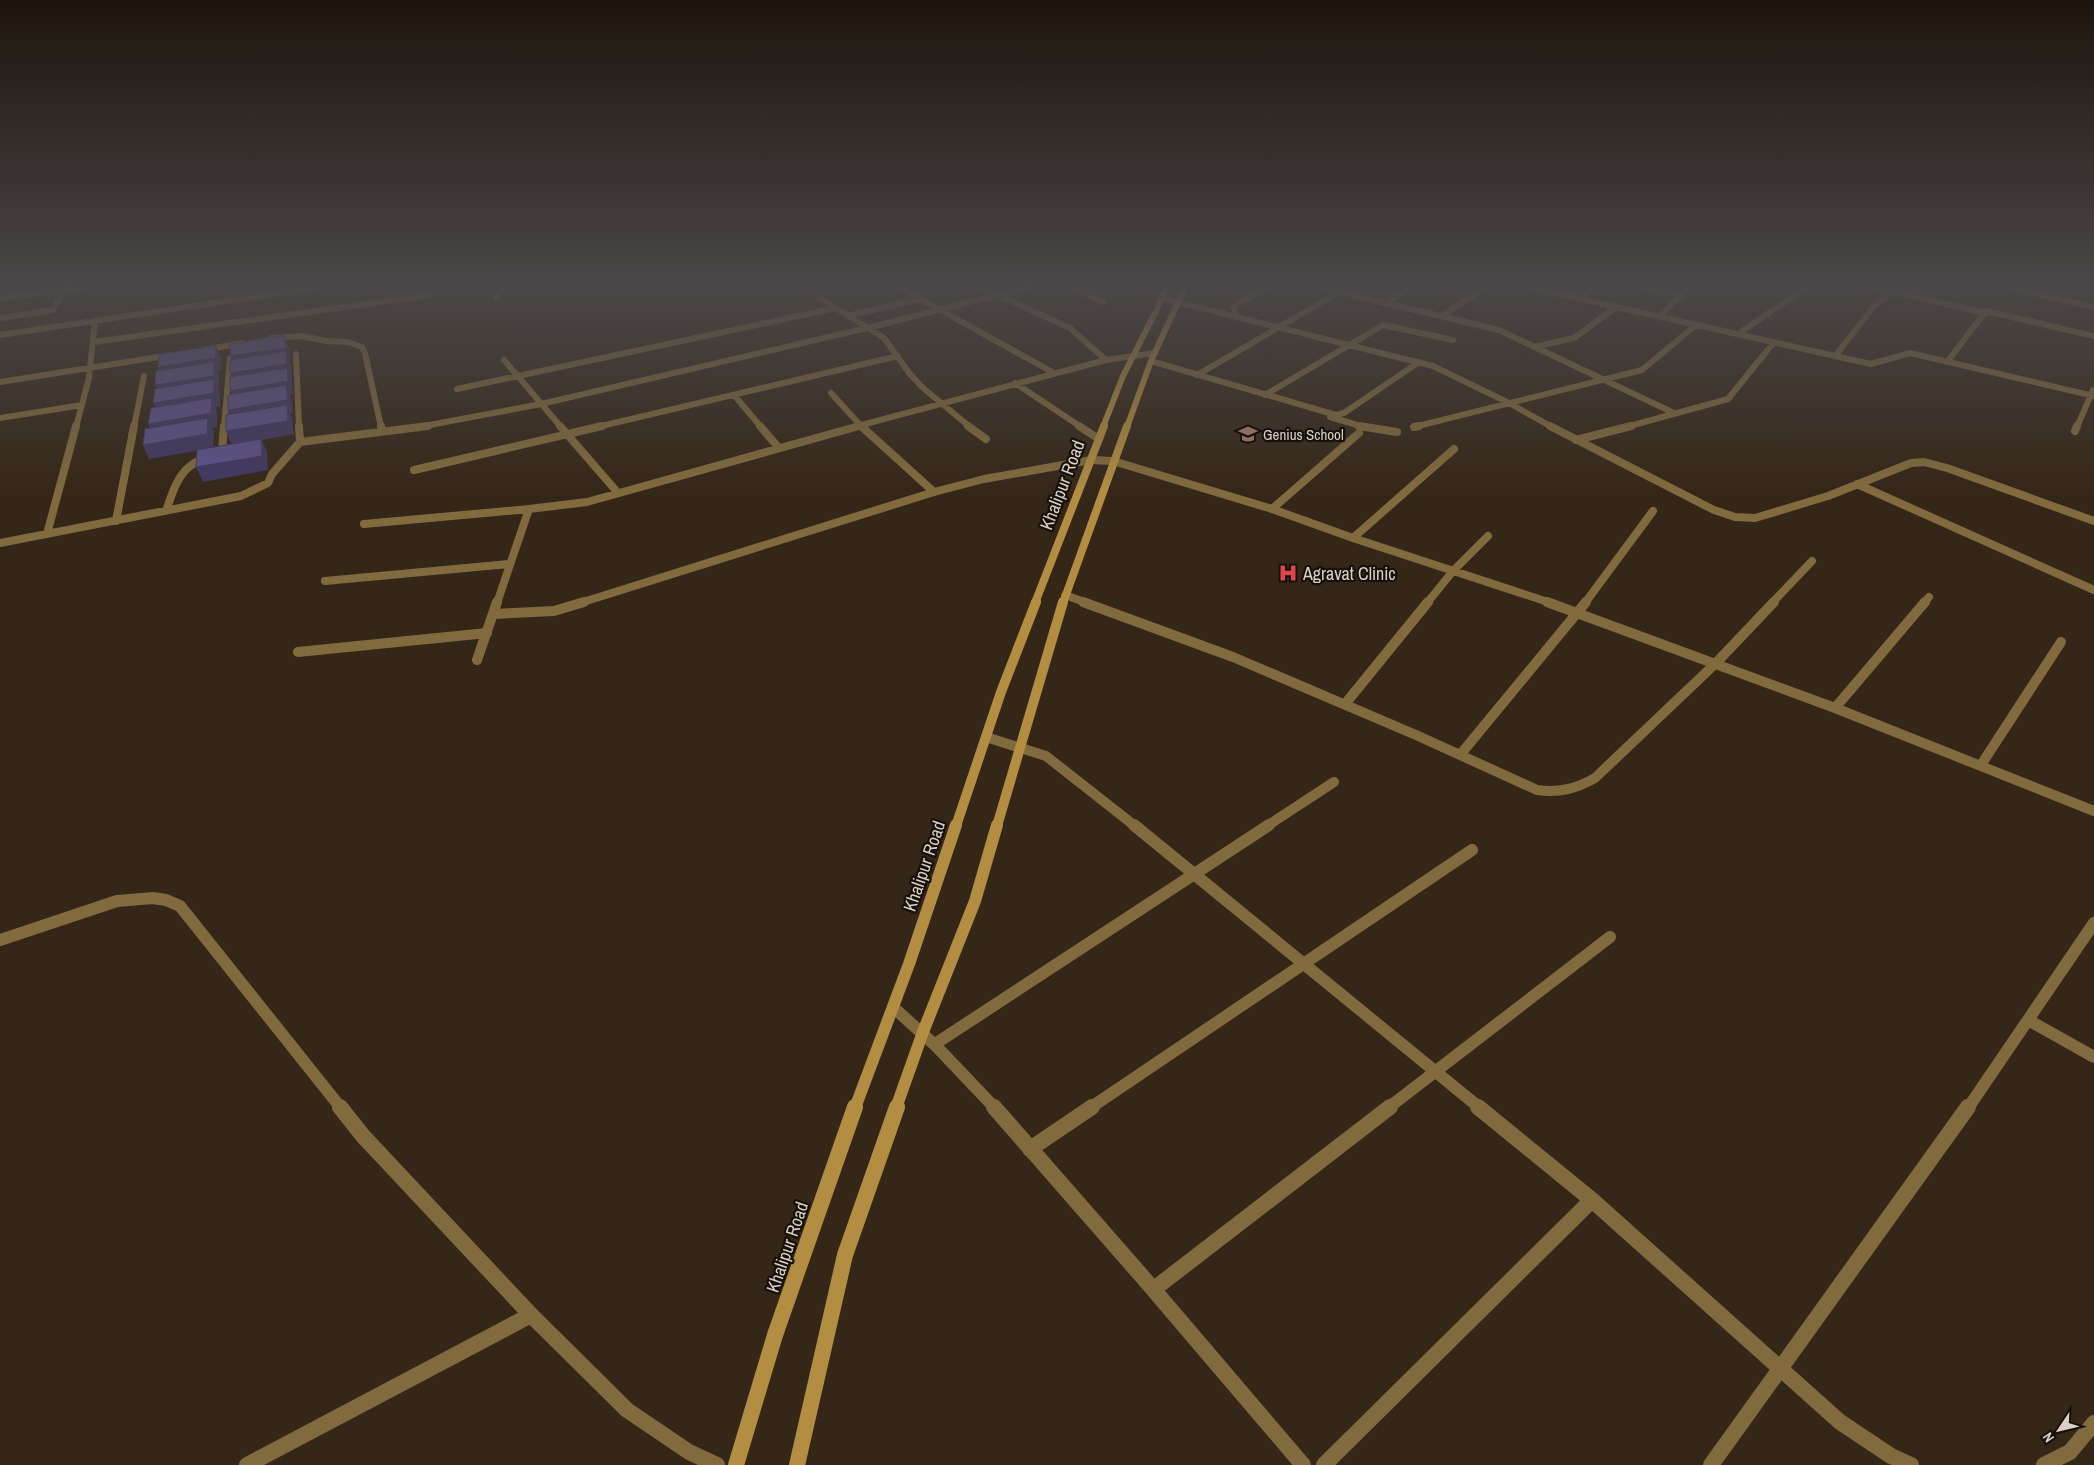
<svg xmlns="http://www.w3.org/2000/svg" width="2094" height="1465" viewBox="0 0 2094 1465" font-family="'Archivo Narrow',sans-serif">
<rect width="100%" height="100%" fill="#352718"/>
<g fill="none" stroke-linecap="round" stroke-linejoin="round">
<!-- lane -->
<path stroke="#816a3d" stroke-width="16" d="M247,1465L531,1315"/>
<!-- street-far4 -->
<path stroke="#816a3d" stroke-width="6" d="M899,287L1054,373
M980,287L1070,328L1106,360
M1070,287L1103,302
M1319,287L1499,330L1674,413
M1528,287L1871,364L1910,353L2094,396
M1642,287L1679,295
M1873,287L1985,313
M2006,287L2094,307
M0,298L91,287
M496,298L502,287
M820,298L884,338L910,374L922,387L970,427
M1161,298L1433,366L1507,402L1552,427
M1580,299L1595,287
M1387,303L1411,287
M1443,315L1486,287
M847,316L920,299
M1236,316L1234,307L1237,304L1268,287
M1659,316L1690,287
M0,318L53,310L66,287
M1738,334L1807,287
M0,335L322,287
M272,338L301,336L327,341L348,342L362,347L365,353L381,427
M94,342L430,295
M1534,347L1574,338L1616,307
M203,350L243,343
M296,354L299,427
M1835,356L1874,306L1896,289
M504,360L561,427
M1151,361L1336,415L1344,413L1419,362
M1947,362L1986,311L2094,336
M1197,375L1339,292
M0,382L171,355
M1015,383L1081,427
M457,389L836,308
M831,393L862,427
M734,395L761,427
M1265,395L1383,325L1453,340
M1330,417L1364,427
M0,418L82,405
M76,427L89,378L95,320
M134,427L144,376
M224,427L230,358
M419,427L541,404L867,328L1029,287
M597,427L898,356
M854,427L1106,360L1155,353
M1414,427L1642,370L1696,325
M1626,427L1728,399L1774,342
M2077,427L2093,390"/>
<!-- street-far3 -->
<path stroke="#816a3d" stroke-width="8" d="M381,426L382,432
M560,426L618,493
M760,426L779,448
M861,426L934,492
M968,426L986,439
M1079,426L1099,439
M1359,426L1397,432
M1550,426L1714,510L1735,517L1755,518L1828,496L1911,463L1924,462L1947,468L2094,521
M1414,427L1419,426
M2075,431L2077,426
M1576,440L1631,426
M300,442L428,426
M414,470L602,426
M1857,484L2094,590
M529,509L587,502L859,426
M1272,509L1359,433
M166,511C179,473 183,464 222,451L224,426
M116,521L134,426
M364,524L529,509L497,603
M47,534L76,426
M1353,538L1454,449
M0,543L241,496L268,483L272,474L300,442L299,426
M325,581L509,564
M1065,595L1087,603
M580,603L934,492L984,479L1091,460L1113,461L1272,509L1353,538L1551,603
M1427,603L1453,571L1488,536
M1585,603L1653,511
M1772,603L1812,561
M1924,603L1929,597"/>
<!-- street-far2 -->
<path stroke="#816a3d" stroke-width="10" d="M1083,602L1233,657L1416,735L1537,790C1559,793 1576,789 1595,778L1716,663L1774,602
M1547,602L1835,708L2094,811
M493,614L554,611L584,602
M298,652L487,633
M477,660L497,602
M1345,704L1428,602
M1835,708L1925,602
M986,737L1046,756L1135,826
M1460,755L1586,602
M1981,765L2061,642
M1267,826L1334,782"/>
<!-- street-far1 -->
<path stroke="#816a3d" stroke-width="12" d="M1134,825L1480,1108
M0,940L117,901L153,898L166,900L180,906L341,1108
M893,1007L936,1046L995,1108
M2028,1020L2094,1057
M935,1044L1269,825
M1090,1108L1472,850
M1388,1108L1610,937
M1968,1108L2094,923"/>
<!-- street -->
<path stroke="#816a3d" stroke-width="16" d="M340,1107L363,1136L531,1315L627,1410L689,1452L717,1465
M994,1107L1147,1282L1303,1465
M1478,1107L1592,1200L1840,1422L1891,1456L1911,1465
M1030,1149L1092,1107
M1154,1289L1390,1107
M1324,1465L1592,1200
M1711,1465L1968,1107
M2044,1465L2070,1452L2094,1423"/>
<!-- secondary-far4 -->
<path stroke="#b28d42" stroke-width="6" d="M1103,427L1123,376L1159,305L1166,287
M1127,427L1151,361L1185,287"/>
<!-- secondary-far3 -->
<path stroke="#b28d42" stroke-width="8" d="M1035,603L1104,426
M1063,603L1127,426"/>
<!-- secondary-far2 -->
<path stroke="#b28d42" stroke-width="10" d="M956,826L1001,692L1036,602
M997,826L1063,602"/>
<!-- secondary-far1 -->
<path stroke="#b28d42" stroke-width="12" d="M855,1108L909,964L956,825
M896,1108L923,1032L975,901L997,825"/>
<!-- secondary -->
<path stroke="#b28d42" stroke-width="16" d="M736,1465L775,1335L855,1107
M797,1465L845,1255L897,1107"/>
</g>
<!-- shaded-wall -->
<path fill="#413962" d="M284,335L289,348L290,360H289L291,364L292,377H290L292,380L293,394L290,395L291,398L293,413H290L292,418L294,434L262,440L267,452L268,470L203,482L196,467L232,445L226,431L233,423L228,410L236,404L230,391L236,386L230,373L235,369L230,356Z
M216,346L221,358V371H218L219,375V388L218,389L220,392V407H215L217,412V427L212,428L214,432L213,448L149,459L143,445L155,437L148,424L160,417L153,403L161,398L155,385L164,380L158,367Z"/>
<!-- building -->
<path fill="#5d528c" stroke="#413962" d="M284,335L286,348L230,356V344Z
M216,346L215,358L158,367L159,354Z
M286,351L287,364L230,373V360Z
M214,362V376L155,385L156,371Z
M287,368L288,381L230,391V377Z
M214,379V393L153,403L155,389Z
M286,385L288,400L228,410V395Z
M212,398L211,413L148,424L151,408Z
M287,405L288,421L226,431V415Z
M208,418L207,434L143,445L145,429Z
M261,439L262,456L196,467L197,450Z"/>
<!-- sky -->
<linearGradient id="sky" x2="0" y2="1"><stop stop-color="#1d150d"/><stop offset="0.58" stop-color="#4b4748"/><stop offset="1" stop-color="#4b4748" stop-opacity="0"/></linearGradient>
<rect width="2094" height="492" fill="url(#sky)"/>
<!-- icons -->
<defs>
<g id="school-bare" transform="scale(1.5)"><path d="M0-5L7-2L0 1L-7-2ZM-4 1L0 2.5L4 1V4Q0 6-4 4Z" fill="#8d6e63" stroke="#17110b" stroke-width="2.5" paint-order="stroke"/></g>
<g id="hospital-bare" transform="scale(1.5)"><path d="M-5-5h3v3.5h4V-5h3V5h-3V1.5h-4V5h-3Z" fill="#e0444e" stroke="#17110b" stroke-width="2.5" paint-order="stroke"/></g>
</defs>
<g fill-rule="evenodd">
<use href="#school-bare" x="1248" y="434"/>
<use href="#hospital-bare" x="1288" y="573"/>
</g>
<g text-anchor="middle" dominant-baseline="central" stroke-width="4.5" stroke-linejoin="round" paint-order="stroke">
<!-- far-poi labels -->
<g font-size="15" fill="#dad0c7" stroke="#17110b" text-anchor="start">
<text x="1263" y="434">Genius School</text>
</g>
<!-- street labels -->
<g font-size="18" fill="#dad0c7" stroke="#17110b">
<text transform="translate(1062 485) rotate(-69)">Khalipur Road</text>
<text transform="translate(924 866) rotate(-71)">Khalipur Road</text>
<text transform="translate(787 1247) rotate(-71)">Khalipur Road</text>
</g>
<!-- poi labels -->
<g font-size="18" fill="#dad0c7" stroke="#17110b" text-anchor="start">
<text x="1303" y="573">Agravat Clinic</text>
</g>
</g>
<!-- north arrow -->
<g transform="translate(2059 1430) rotate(235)" stroke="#17110b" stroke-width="4" paint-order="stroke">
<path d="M0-4L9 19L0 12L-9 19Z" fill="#dad0c7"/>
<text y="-8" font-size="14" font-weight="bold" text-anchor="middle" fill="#dad0c7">N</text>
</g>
</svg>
